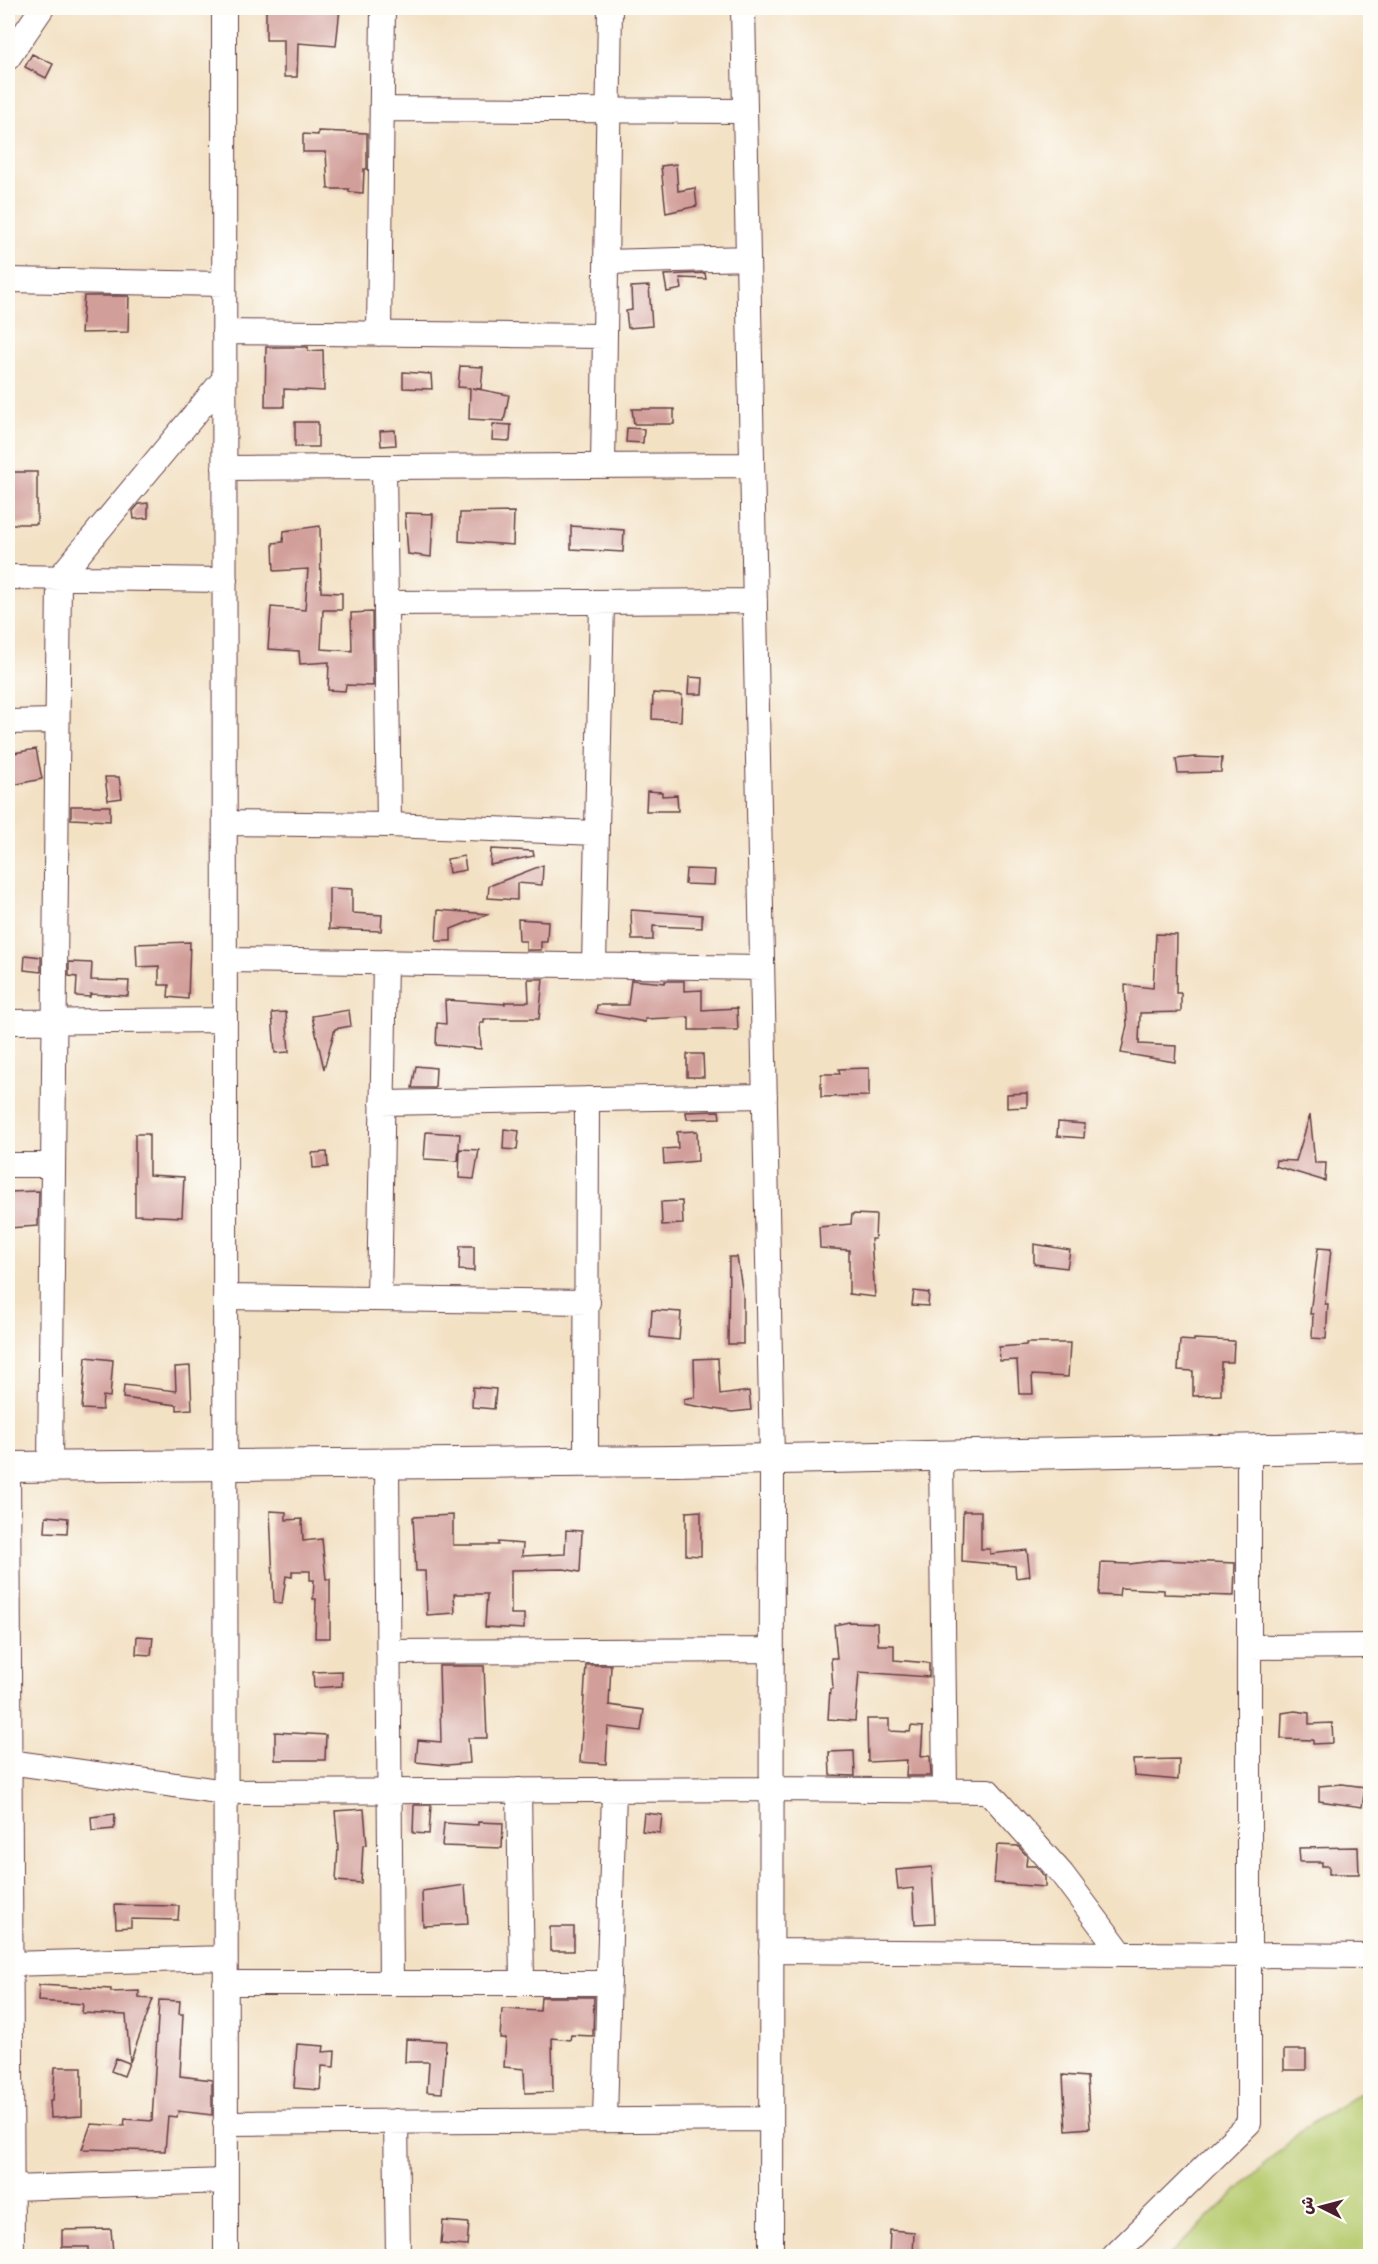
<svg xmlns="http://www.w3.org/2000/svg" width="1378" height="2264" viewBox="0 0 1378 2264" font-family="'Gochi Hand','Playpen Sans Arabic',sans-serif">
<rect width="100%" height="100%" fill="#fdfcf7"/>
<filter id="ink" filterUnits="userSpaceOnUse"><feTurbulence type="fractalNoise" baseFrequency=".0167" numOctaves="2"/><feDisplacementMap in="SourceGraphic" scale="12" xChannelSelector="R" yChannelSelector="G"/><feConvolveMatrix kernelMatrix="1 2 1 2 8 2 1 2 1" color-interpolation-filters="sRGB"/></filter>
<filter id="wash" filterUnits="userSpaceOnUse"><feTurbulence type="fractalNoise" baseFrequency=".008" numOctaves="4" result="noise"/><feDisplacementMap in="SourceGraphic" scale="24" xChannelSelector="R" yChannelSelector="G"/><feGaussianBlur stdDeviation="1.35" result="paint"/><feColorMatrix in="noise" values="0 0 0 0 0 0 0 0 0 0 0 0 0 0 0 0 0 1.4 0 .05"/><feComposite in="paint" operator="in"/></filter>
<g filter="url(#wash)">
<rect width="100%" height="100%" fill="#f3e1c4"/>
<!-- green -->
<path fill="#b6ca6d" stroke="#80744c" stroke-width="1.5" d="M1370,2087V2256H1168L1304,2128Z"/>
<g id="blocks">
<!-- building -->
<path fill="#d29e9a" d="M266,8H340L336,46L298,43L297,77H284V40H266Z
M32,54L53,64L46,78L25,67Z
M318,131L367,133V169H364L363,193L349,192V189H328L326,152H303V134L318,135Z
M676,164L678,191L695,188L697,206L666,213L661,166Z
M705,273L706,279L680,278L682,289L667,292L664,275Z
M649,286L652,326L628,328L626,311L632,310L631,287Z
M84,296H129L128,332L81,333Z
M266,347H308V351L323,350L324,391L284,389V407H265Z
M460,366L483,367L481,389L472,388L509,395L504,421L469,419L470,388L458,387Z
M403,372L431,374L432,389L403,388Z
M632,409H674V424H634Z
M295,422H318V447H295Z
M493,424L511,425L510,441L492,440Z
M627,428L644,429L643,443L626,442Z
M395,430L396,445L381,446L380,431Z
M8,472H37V524H10Z
M148,503V518L134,519L133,511L139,504Z
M514,512L513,545L459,541L460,513Z
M405,513L433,514L431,557L408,554Z
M320,526L321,592L342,593V610H323L321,649L352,651L351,613L372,612L373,686L346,685L345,691L328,690L329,662L300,664L299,651L268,649L271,607L305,610L308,569L274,571L273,543L283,542L284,531Z
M571,526L624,530L623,552L571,549Z
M689,677L703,678L702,694H688Z
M653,693L682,695L681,721L652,719Z
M36,749L42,779L8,786V754Z
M1195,757L1222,758L1221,772L1178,773L1176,759Z
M105,777H119L122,798L108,800Z
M647,791L662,792V796L677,795L678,811H646Z
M71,806H110V821L71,819Z
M491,849L533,851L534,856L490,865Z
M464,856L466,870L449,873L447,859Z
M543,865L542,885L517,883V900L488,898L489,886Z
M686,869L715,870L714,885L685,884Z
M329,888L352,889V913L382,915L381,931L329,929Z
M438,910L489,914L451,929V941H436Z
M631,910L702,915V928L653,926V940H632Z
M518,919L548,921L547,942H541V950H526V941H519Z
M1156,934L1177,935L1176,993H1181V1012L1140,1013L1139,1044L1176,1046L1175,1062L1121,1053L1127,1025L1125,985L1153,988Z
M190,942L188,999L168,997L169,985H159V966L137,967L136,944Z
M25,955L41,957V972L24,970Z
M69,962L92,963L91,980L129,981L128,996L90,994V997L76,996L77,977L69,976Z
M528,979H543L539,1019H484V1023H480L481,1049L436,1045L437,1023L446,1024L445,1000L505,1004V1002H529Z
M631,980L665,983V981H684V991L702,990V1010L737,1008L738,1030H689V1017L645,1019V1022L596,1013L597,1005H628Z
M349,1010L351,1026L335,1029L324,1069L312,1016Z
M286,1012L289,1052L275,1053L272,1013Z
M687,1054H703L704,1077H687Z
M416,1066L436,1068L435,1088H412Z
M869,1068V1096L821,1097V1074H840L839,1069Z
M1027,1093V1107L1007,1108V1094Z
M719,1111L720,1118L687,1119L686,1112Z
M1310,1115L1315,1163H1326L1325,1181L1275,1166L1276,1160L1296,1161Z
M1058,1122L1085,1124L1084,1138L1057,1136Z
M504,1129L519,1131L517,1150L503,1149Z
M697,1131L698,1161L664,1164L663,1149L678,1148L677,1132Z
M426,1132L460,1134L458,1161L424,1159Z
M135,1134H149V1175L184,1177L182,1217L135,1215Z
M460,1149L479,1150L474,1179L459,1178Z
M327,1152L328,1167L313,1168L312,1153Z
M39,1191L38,1226L8,1228V1192Z
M682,1201L683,1224L662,1225L661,1202Z
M852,1214L876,1215L875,1239H871L875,1297L849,1294V1250L820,1248L819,1227L851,1224Z
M1034,1244L1070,1250L1067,1268L1034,1264Z
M460,1246H474V1271L459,1270Z
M1318,1248L1331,1249L1325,1304H1328L1326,1339L1312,1338L1313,1314H1310Z
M729,1257H737L743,1295V1344H728Z
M914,1291L929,1293L928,1306L912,1305Z
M652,1310L681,1312L679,1340L650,1337Z
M1194,1339L1234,1341L1233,1362H1221V1395L1193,1396V1371L1178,1370L1180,1340L1194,1341Z
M1026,1343H1070L1068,1377L1032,1375L1033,1394H1019L1017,1360L1000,1361L999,1347L1026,1345Z
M86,1357L113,1360L110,1397L103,1396L102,1410L82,1409Z
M718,1358L720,1395L749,1391L751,1410L732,1412L684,1404V1399L695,1397L694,1359Z
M190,1366L192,1409L177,1410V1405L123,1398L124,1385L176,1391L175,1367Z
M473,1387L496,1389L494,1409L472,1407Z
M270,1511L286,1512V1520L302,1519L303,1541L322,1539L326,1579H330V1638H315L316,1599H313L314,1580H310V1571H292V1577L286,1576L282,1604L274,1603Z
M701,1511V1556L686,1555V1512Z
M963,1511H981V1549H990V1554L1027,1550L1030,1576L1016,1578L1015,1566L962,1561Z
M453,1515V1545H498V1542L523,1544L522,1556L565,1554L566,1530L582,1531L580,1572L564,1569L511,1570V1614H524V1629L485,1627L487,1594H454L455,1613L427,1615L425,1571H416L413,1517Z
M46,1516L68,1518L67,1533L45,1532Z
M1160,1560L1235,1563L1234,1596L1164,1594V1590L1120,1588L1119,1596L1099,1595L1101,1563L1130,1564Z
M849,1622L877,1623L878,1645H894V1660L929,1663V1677L859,1672L855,1721L828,1719L830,1689H833L831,1658H837L834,1625Z
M137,1636L153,1637L151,1655L136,1654Z
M586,1665H611L609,1705L644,1710L641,1731L608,1727L606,1764L580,1762Z
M439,1666H484L487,1738H468L470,1763L447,1765L416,1762L418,1740L441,1742Z
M342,1671V1686L314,1688L313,1672Z
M1295,1711L1309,1713V1724L1332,1723L1333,1743L1313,1744V1740L1281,1739L1282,1713Z
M867,1719H889V1731L910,1732L911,1726L923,1727L921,1757L930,1756L931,1776H906L907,1760L868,1762Z
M275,1732L326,1735L325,1760H275Z
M854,1751L855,1776L830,1775L829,1752Z
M1179,1759L1178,1780L1134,1776L1133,1760Z
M1342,1784L1365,1787L1362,1807L1319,1801V1786Z
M414,1805H431L429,1834L413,1833Z
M364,1809L367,1845H363L361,1883L336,1881L338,1847L335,1811Z
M644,1813L662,1815L660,1833L642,1831Z
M115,1814L114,1829L92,1831L91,1817Z
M478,1822L503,1823L502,1848L442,1846L444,1823L478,1825Z
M997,1845L1018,1846L1027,1856L1026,1866H1036L1045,1877V1887L994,1883Z
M1358,1847L1359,1874H1329V1866H1322V1862H1300L1299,1848Z
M932,1867L935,1923L915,1924L913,1888L898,1890L896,1870Z
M465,1885L468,1924L423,1926L422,1891Z
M115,1905L179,1906L178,1920L131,1919V1927L116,1928Z
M550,1927H574V1951H550Z
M39,1985L111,1989V1992L139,1991V1998L153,1999L130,2062L126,2015L82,2013L83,2004L38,2001Z
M541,1997H594L593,2036L571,2035L570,2040L552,2038L553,2092L525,2093L524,2069L504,2067L506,2038H500L502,2009L540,2011Z
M159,2000L180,2001L179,2014H183L180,2076L212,2080V2115L178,2111L177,2117L168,2116L165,2151L82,2149L91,2124L124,2126L125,2119L152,2121Z
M406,2039L446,2041L442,2093L427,2092L429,2062H405Z
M297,2044L324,2046L323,2052L335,2051L334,2067L322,2066L320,2090L294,2088Z
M1284,2050H1306V2070H1284Z
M116,2058L129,2063L124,2076L111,2071Z
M55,2067H82V2116L51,2118L50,2101H53Z
M1063,2075L1087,2077L1090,2128L1066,2130Z
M443,2221L469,2223L467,2246L441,2244Z
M111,2229L113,2253L88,2255V2247H62V2230Z
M890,2230L914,2232L913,2256H889Z"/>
</g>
</g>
<g filter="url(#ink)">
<use href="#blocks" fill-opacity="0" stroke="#633c42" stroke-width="1.5"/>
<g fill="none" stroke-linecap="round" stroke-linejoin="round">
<!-- minor casing -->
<g stroke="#633c42" stroke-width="26">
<path id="minor" d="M224,8L226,2256
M743,8L772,1459L771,2256
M8,58L42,8
M382,109L745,111
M606,262L748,258
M8,280L224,284
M224,332L605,336
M379,334L383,8
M603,466L610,8
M384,467L389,825
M224,468L752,465
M8,577L225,580
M386,603L755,601
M8,722L57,721
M225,823L389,825L597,833
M225,960L762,968
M594,965L602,602
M8,1022L225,1020
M382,1103L765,1096
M8,1165H53
M225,1297L588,1302
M379,1299L385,962
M941,1455L945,1791
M586,1461L587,1099
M387,1463L391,1983
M50,1466L59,578L224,379
M8,1467L12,2256
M1249,1647L1370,1646
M388,1652L772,1650
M9,1762L225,1792L772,1789L988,1791L1062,1874L1122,1954
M519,1790L522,1983
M771,1951L1370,1956
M8,1964L225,1958
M225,1983H609
M605,2119L614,1790
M396,2121L398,2256
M225,2123L771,2119
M11,2188L226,2181
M1114,2256L1249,2123V1449"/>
</g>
<!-- major casing -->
<g stroke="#633c42" stroke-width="32">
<path id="major" d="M8,1467L676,1461L1370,1447"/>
</g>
<!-- minor -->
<use href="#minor" stroke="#fff" stroke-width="24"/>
<!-- major -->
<use href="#major" stroke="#fff" stroke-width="30"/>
</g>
</g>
<!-- margin -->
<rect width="1378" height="2264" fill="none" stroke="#fdfcf7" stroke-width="30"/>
<!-- north arrow -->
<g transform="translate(1321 2207) rotate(276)" stroke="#fdfcf7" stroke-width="4.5" paint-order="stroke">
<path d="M0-4.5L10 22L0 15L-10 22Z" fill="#4a1f2b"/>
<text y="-9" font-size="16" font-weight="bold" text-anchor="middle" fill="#4a1f2b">ش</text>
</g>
</svg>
